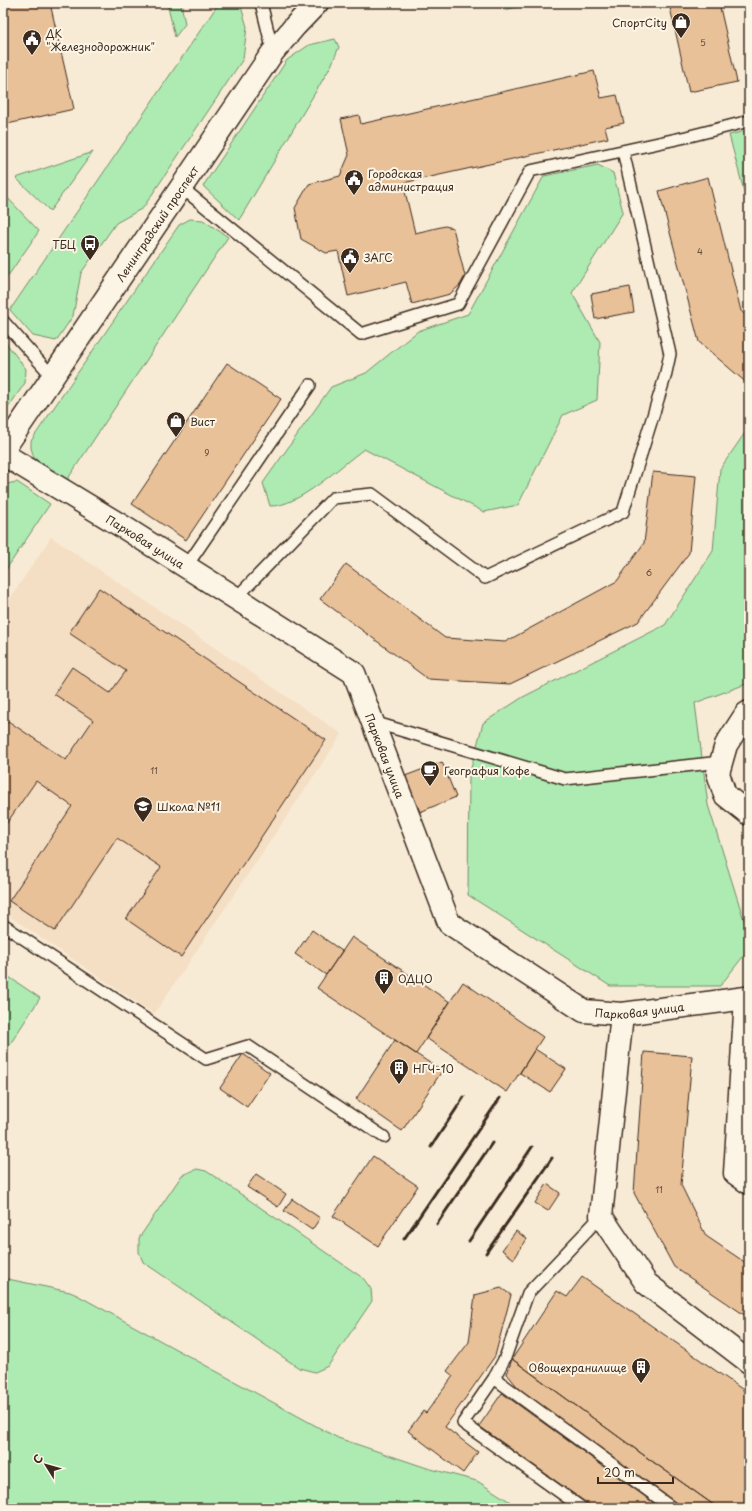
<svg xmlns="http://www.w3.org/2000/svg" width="752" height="1511" viewBox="0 0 752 1511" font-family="'Playpen Sans',sans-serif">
<rect width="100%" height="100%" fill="#f8ebd6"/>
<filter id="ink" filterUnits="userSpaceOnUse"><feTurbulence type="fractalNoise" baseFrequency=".025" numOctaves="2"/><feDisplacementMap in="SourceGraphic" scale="8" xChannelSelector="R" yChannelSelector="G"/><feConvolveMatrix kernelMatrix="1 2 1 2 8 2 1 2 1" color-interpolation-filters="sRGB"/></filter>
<g filter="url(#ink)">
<!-- built -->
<path fill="#f4dec4" d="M51,537L342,734L154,1014L3,912V609Z"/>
<!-- green -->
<path fill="#adebb2" stroke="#748a68" d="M167,3H181L185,24L175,37Z
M219,3H240L247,27L243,59L143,208L116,223L81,273L73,316L56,341L33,336L10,310Z
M502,3H535L504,10Z
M335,39L339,47L331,66L239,220L203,186L287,60L309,45Z
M749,130V210L729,135Z
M93,152L50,211L16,178Z
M598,165L613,173L623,212L572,293L600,342L597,400L563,415L518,505L484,512L364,449C340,466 299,507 270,506L263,483L331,387L366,373L418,331L468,314L544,176Z
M3,193L39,231L3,283Z
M190,219L203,220L228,237L67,480L34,458L31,448V441L179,225Z
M3,339L26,369L25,383L3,415Z
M749,427V683L695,703L708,805L749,936V949L720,986H610L468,895L469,776L483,723L523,697L665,625L713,551L720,469Z
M17,482L50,504L3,574V487L6,484Z
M3,973L40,998L3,1055Z
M197,1169L206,1171L226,1184L363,1278L371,1289L372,1301L328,1366L315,1372L299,1368L143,1262L139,1252V1238L182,1175Z
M3,1278L70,1292L77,1295L338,1438L427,1468L477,1481L520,1508H3Z"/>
<!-- building -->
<path fill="#e9c199" stroke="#3b2a1e" d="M3,3H50L74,109L3,125Z
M669,3H719L737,82L689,92Z
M594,71L601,98L617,95L624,123L605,127L608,138L403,183L415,233L445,226L453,228L465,276L460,285L450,294L412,304L406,282L348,296L338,251L326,253L301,239L295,208L309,184L340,176L349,155L341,119L359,115L361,124Z
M708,177L741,311L749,318V385L699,342L659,191Z
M630,287L634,312L595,319L591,294Z
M227,363L281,399L186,540L132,504Z
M653,472L696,476L689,553L638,622L510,684L428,679L320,599L346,564L445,638L505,642L617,581L644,543Z
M99,588L326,740L181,957L126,919L161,867L117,838L55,931L9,901L72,806L36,781L4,827H3V729L8,721L66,760L93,720L54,694L72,667L110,693L126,671L69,633Z
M442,762L456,797L420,812L405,776Z
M312,930L342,951L326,975L295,954Z
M352,937L450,1002L416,1054L317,988Z
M463,982L543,1037L507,1092L426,1038Z
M395,1040L442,1071L402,1131L356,1099Z
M535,1049L566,1069L550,1092L520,1073Z
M644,1052L692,1056L681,1185L706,1236L749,1265V1318L674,1267L634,1193Z
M243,1054L270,1073L247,1107L220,1088Z
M373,1156L418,1186L378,1246L333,1216Z
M256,1174L286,1194L278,1207L247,1187Z
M547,1184L560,1193L548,1211L535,1203Z
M292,1199L320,1218L312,1230L284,1211Z
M516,1231L527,1239L514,1259L502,1250Z
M582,1277L749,1394V1508H718L649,1459L512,1359L557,1291L567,1297Z
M501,1288L511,1295L495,1356L445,1427L478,1452L463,1473L408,1431L423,1411L426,1413L453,1376L447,1371L469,1342L475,1295Z
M512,1359L649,1459L718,1508H683L520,1390L507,1374Z
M502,1393L661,1508L592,1507L479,1426Z"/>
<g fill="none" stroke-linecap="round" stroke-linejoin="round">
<!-- service casing -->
<g stroke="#3b2a1e" stroke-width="14">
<path id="service" d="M261,3L273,52
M181,187L361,334L458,304L530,171L686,137L749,121
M3,321L52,376
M186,567L310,385
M236,598L333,498L372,494L485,578L623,512L665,377L670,354L623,151
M373,722L565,779L721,762
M3,925L206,1059L248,1046L384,1137
M494,1378L672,1508
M582,1508L463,1423L494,1378L505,1358L528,1293L601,1216"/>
</g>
<!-- minor casing -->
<g stroke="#3b2a1e" stroke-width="25">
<g id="minor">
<path id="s1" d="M3,454L125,528L354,673L449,923L584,1011L622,1014L746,998L735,1173L749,1183"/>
<path d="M749,712L746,714L726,745L718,773L725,795L749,814"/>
<path d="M622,1014L601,1216L646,1283L749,1362"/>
</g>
</g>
<!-- tertiary casing -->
<g stroke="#3b2a1e" stroke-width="25">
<g id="tertiary">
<path id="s2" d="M3,450L273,52L295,26L317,3"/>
</g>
</g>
<!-- service -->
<use href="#service" stroke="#fcf5e5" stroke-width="11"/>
<!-- minor -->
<use href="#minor" stroke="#fcf5e5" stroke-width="22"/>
<!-- tertiary -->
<use href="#tertiary" stroke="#fcf5e5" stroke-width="22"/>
<!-- rail -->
<path stroke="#3b2a1e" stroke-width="3" d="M431,1147L464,1097
M437,1224L492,1143
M404,1239L500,1098
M469,1241L532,1147
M486,1253L552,1158"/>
</g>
</g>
<!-- icons -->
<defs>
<g id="shop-pin" transform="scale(1)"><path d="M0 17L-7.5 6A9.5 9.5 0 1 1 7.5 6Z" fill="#3b2a1e" stroke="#fcf5e5"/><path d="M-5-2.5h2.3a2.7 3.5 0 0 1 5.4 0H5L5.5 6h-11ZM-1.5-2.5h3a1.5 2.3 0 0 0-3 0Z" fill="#fff"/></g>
<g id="civic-pin" transform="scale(1)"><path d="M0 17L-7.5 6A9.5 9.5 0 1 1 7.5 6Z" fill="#3b2a1e" stroke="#fcf5e5"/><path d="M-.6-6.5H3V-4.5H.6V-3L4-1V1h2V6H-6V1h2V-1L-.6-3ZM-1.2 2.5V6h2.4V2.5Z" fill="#fff"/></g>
<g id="bus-pin" transform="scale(1)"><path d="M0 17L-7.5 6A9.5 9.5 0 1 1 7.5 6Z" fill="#3b2a1e" stroke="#fcf5e5"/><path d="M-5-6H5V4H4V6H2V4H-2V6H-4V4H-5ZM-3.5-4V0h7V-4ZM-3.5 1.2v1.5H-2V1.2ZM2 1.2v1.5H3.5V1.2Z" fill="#fff"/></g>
<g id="cafe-pin" transform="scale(1)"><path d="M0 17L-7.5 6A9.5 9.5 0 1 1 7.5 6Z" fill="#3b2a1e" stroke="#fcf5e5"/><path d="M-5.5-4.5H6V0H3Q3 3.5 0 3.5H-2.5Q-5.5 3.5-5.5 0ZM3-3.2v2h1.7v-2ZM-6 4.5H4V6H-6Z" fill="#fff"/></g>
<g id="school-pin" transform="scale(1)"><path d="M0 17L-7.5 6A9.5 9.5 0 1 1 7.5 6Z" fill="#3b2a1e" stroke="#fcf5e5"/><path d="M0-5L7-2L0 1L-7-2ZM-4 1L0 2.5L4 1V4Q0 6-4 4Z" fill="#fff"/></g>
<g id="building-pin" transform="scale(1)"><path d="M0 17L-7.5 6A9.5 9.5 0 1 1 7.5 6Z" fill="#3b2a1e" stroke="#fcf5e5"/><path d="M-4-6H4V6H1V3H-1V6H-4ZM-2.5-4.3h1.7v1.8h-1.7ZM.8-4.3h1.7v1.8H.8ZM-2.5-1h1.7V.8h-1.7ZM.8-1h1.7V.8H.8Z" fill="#fff"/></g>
</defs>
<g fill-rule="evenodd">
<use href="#shop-pin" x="681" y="22"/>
<use href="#civic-pin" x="32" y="39"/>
<use href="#civic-pin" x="354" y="179"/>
<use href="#bus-pin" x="90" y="244"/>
<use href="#civic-pin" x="350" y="257"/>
<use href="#shop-pin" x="176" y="421"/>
<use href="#cafe-pin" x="430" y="770"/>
<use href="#school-pin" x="143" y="806"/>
<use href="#building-pin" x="384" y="978"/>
<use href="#building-pin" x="399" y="1068"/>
<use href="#building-pin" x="641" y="1367"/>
</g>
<g text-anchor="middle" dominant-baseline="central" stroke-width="4" stroke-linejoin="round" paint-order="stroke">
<!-- number labels -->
<g font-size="9" fill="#66503d">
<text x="703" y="42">5</text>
<text x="700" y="251">4</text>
<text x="207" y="452">9</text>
<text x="649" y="572">6</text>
<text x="154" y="770">11</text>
<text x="659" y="1189">11</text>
</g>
<!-- poi labels -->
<g font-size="11" fill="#3b2a1e" stroke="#fcf5e5" text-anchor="start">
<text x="667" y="22" text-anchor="end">СпортCity</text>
<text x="46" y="33">ДК<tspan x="46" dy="13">"Железнодорожник"</tspan></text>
<text x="368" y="173">Городская<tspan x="368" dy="13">администрация</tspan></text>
<text x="76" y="244" text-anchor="end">ТБЦ</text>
<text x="364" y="257">ЗАГС</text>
<text x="190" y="421">Вист</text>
<text x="444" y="770">География Кофе</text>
<text x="157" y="806">Школа №11</text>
<text x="398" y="978">ОДЦО</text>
<text x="413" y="1068">НГЧ-10</text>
<text x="627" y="1367" text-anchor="end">Овощехранилище</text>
</g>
<!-- street labels -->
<g font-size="11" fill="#3b2a1e" stroke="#fcf5e5">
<text stroke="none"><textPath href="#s2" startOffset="274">Ленинградский проспект</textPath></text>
<text stroke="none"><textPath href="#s1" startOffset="167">Парковая улица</textPath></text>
<text stroke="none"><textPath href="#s1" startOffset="502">Парковая улица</textPath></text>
<text stroke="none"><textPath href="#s1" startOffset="898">Парковая улица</textPath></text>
</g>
</g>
<!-- margin -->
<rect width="752" height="1511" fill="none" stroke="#fcf5e5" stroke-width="16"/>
<rect x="8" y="8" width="736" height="1495" fill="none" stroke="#3b2a1e" stroke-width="1.5" filter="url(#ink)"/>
<!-- north arrow -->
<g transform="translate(46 1465) rotate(307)" stroke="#fcf5e5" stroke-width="3" paint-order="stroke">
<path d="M0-3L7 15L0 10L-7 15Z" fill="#3b2a1e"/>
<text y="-6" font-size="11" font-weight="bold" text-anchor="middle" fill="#3b2a1e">С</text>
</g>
<!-- scale -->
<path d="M598 1477v6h75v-6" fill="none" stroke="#3b2a1e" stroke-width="2"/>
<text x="604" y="1477" font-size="12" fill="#3b2a1e" stroke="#fcf5e5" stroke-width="3" paint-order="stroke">20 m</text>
</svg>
